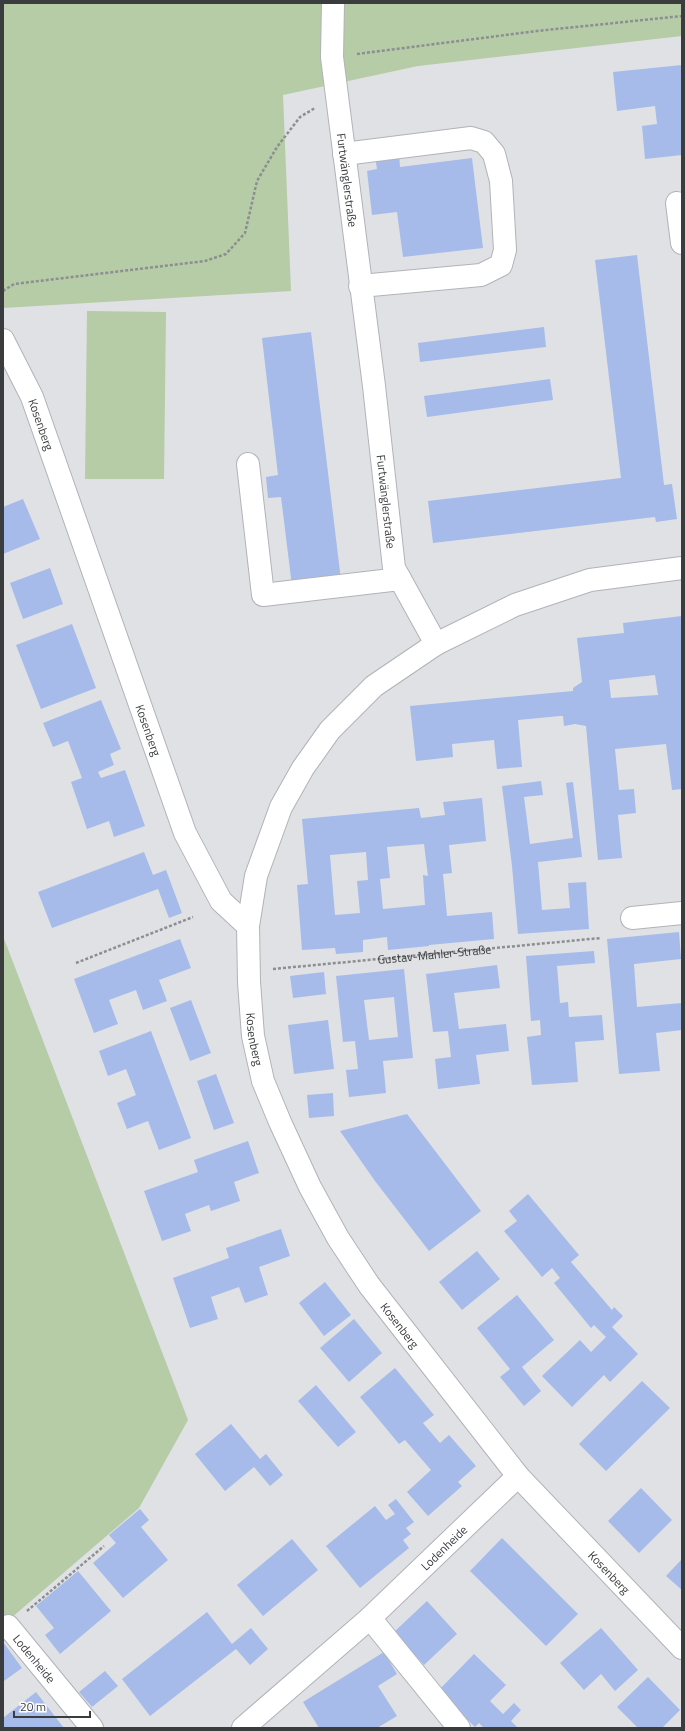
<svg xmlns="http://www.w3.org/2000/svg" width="685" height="1731" viewBox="0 0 685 1731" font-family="'Titillium Web',sans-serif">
<rect width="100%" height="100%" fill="#dfe1e5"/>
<!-- green -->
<path fill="#b5cca6" d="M3,3H682V36L418,66L283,95L291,291L3,308Z
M87,311L166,312L164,479H85Z
M3,936L188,1420L139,1508L3,1625Z"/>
<!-- building -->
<path fill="#a6bbea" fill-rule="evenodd" d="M682,65V155L645,159L642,126L657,124L655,106L617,111L613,72Z
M399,153L400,167L472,158L483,248L403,257L397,212L372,215L367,171L377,169L375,156Z
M637,255L664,485L672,484L677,519L656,522L655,517L433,543L428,501L621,478L595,260Z
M544,327L546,347L420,362L418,343Z
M311,332L341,580L292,586L281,497L268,498L266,477L278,475L262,338Z
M550,379L553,400L427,417L424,396Z
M23,499L40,539L3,554V507Z
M50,568L63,604L23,619L10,583Z
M682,616V789L672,790L666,744L615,749L619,790L634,789L636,813L618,815L622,858L598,860L586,726L575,724L564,726L563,716H560L518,720L522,767L497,769L494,740L452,744L453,757L416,761L410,706L573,691V688L582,682L577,638L624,633L623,623ZM655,675L658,695L611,698L609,680Z
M72,624L96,688L41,709L16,645Z
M101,700L121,749L110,754L114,765L98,772L101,778L125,770L145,826L114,837L109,821L87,829L71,782L82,778L68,741L53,747L43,723Z
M541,781L543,795L524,797L530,844L573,838L566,783L573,782L582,857L538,862L542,910L570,908L568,883L586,882L589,929L518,934L512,866L502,786Z
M482,798L486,841L449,845L452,873L443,874L447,916L492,912L494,939L429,945V946L388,950L387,937L363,940V952L336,954L335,948L302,950L297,885L308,884L302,819L419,808L421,818L445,815L443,802ZM424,844L428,876L423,875L425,905L383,909L380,879L390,878L387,847ZM366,852L368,880L357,881L360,913L335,915L330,855Z
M144,852L153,875L166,870L182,913L169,918L158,889L52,928L38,892Z
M679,932L681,959L634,964L637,1007L682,1003V1030L656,1033L660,1071L619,1074L607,939Z
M180,939L191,968L159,980L167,1001L143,1010L136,990L109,1000L118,1024L94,1033L74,979Z
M594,951L595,963L557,966L560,1003L568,1002L569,1017L602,1015L604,1040L575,1042L578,1082L532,1085L527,1037L541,1035L540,1020L531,1021L526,956Z
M497,965L500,988L454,993L459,1029L506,1024L509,1051L476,1055L480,1084L438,1089L435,1059L451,1057L448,1031L433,1032L426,974Z
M404,969L413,1058L383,1061L386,1093L349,1097L346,1070L358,1069L355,1041L343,1042L336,976ZM394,997L398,1037L369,1040L364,1000Z
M324,972L326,994L293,998L290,976Z
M191,1000L211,1053L190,1061L170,1008Z
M328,1020L334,1069L294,1074L288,1025Z
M151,1031L191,1138L159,1150L148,1121L127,1129L117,1103L136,1095L126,1069L108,1076L99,1051Z
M216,1074L234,1123L214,1130L197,1081Z
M333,1093L334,1116L309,1118L307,1095Z
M407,1114L481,1211L429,1251L375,1181L340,1131Z
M248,1141L259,1173L234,1182L240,1201L211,1211L209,1205L185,1214L191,1231L162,1241L144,1191L198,1172L194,1160Z
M528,1194L579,1255L571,1262L612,1310L614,1307L623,1316L612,1327L638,1354L610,1382L604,1375L572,1407L542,1376L580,1340L591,1352L606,1337L594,1325L591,1328L554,1283L560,1278L552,1268L542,1277L504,1231L517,1221L509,1211Z
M281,1229L290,1256L259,1267L268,1295L245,1303L239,1287L211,1297L218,1319L190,1328L173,1278L229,1258L226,1248Z
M477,1251L500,1279L462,1310L439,1282Z
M325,1282L351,1315L324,1336L299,1303Z
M517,1295L554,1340L522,1367L541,1391L524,1406L500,1377L510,1369L477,1328Z
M354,1319L382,1353L349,1382L320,1348Z
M395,1368L434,1415L423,1423L440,1443L449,1435L476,1466L458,1482L462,1486L428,1516L407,1492L431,1470L405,1440L399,1444L360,1397Z
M642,1381L670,1408L606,1471L579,1444Z
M316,1385L356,1432L338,1447L298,1401Z
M231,1424L260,1459L266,1454L283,1475L270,1486L254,1467L225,1491L195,1454Z
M641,1488L672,1520L639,1553L608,1521Z
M396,1499L414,1522L406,1528L411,1534L403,1540L409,1548L360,1588L326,1546L375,1506L386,1520L395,1514L388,1505Z
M140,1509L149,1520L141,1527L168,1560L123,1598L93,1563L116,1543L109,1535Z
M502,1538L578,1614L546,1646L470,1571Z
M292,1539L318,1570L263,1616L237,1585Z
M682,1559V1590L666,1576Z
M78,1571L111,1611L60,1654L45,1635L54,1628L36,1606Z
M427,1601L457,1634L424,1665L394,1632Z
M207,1612L232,1644L251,1628L268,1649L250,1665L236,1649L150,1716L122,1679Z
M601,1628L638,1670L615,1691L601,1674L584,1690L560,1663Z
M3,1642L22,1668L4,1681L3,1680Z
M384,1652L397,1674L378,1686L397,1716L377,1728H319L303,1702Z
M474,1654L506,1685L490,1701L503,1714L514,1703L521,1710L511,1721L518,1728H484L479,1723L475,1727L438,1691Z
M105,1671L118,1686L92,1707L79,1692Z
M648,1677L680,1710L662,1728H638L617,1707Z
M36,1692L64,1728H3V1718Z"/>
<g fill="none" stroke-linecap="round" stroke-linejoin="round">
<!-- minor casing -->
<g stroke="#b1b3b8" stroke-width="24">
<g id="minor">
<path id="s2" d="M333,3L332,57L374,386L394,568L436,644"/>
<path d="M344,154L471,138L484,142L494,154L501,181L505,250L501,265L481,275L360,286"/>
<path d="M677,203L682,243"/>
<path id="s3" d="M3,340L32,397L185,833L221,901L248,926"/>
<path d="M248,464L263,595L400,579"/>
<path id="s4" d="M682,568L590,580L515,605L436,644L374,686L330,730L303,768L281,807L256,876L248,926L249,982L253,1036L263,1081L280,1122L310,1187L338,1238L369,1285L518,1476L682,1648"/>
<path d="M632,918L682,913"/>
<path d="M370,1618L459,1728"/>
<path id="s5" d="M8,1626L92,1728"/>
<path id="s6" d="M243,1728L370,1618L518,1476"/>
</g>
</g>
<!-- path -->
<g stroke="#8c8e91" stroke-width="2.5" stroke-dasharray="3 2" stroke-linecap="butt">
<path d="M357,54L537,31L682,16"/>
<path d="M3,291L14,284L205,261L226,254L245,233L257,181L277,147L300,117L315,108"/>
<path d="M76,963L193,917"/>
<path id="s1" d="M273,969L601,938"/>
<path d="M27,1611L104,1546"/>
</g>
<!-- minor -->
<use href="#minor" stroke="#fff" stroke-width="22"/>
</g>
<g text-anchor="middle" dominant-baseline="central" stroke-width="4" stroke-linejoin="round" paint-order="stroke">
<!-- street labels -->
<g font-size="12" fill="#3b3c3e" stroke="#fff">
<text stroke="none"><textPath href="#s2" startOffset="178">Furtwänglerstraße</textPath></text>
<text stroke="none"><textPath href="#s3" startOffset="93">Kosenberg</textPath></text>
<text stroke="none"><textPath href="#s2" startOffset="502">Furtwänglerstraße</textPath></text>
<text stroke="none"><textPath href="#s3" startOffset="417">Kosenberg</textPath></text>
<text stroke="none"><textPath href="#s1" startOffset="162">Gustav-Mahler-Straße</textPath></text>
<text stroke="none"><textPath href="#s4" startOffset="726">Kosenberg</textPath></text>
<text stroke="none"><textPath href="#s4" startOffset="1050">Kosenberg</textPath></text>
<text stroke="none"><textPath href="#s6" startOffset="270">Lodenheide</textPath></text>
<text stroke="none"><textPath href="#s4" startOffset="1374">Kosenberg</textPath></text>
<text stroke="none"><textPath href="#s5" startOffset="42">Lodenheide</textPath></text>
</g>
</g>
<!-- border -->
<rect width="685" height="1731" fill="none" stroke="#3b3c3e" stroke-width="8"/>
<!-- scale -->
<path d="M14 1711v6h76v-6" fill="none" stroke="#3b3c3e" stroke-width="2"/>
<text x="20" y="1711" font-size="12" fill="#3b3c3e" stroke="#ffffff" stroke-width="3" paint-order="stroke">20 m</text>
</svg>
